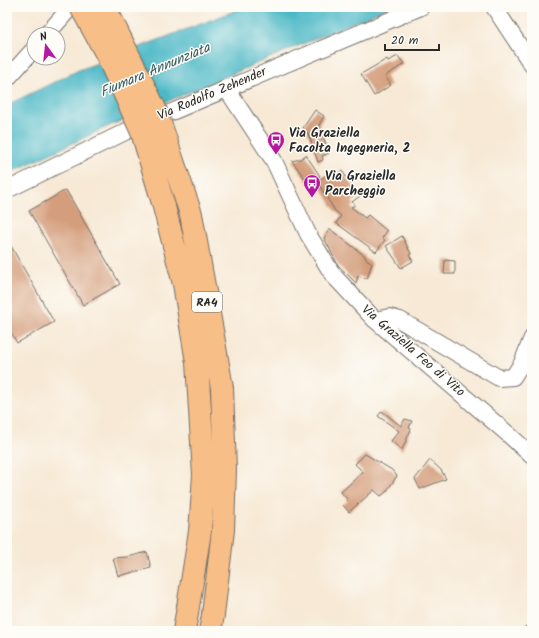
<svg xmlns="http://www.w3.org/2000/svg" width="539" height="638" viewBox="0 0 539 638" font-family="Kalam,sans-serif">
<rect width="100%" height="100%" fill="#fdfcf7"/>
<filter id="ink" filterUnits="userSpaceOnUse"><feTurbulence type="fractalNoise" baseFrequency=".025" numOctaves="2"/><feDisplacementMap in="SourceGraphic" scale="8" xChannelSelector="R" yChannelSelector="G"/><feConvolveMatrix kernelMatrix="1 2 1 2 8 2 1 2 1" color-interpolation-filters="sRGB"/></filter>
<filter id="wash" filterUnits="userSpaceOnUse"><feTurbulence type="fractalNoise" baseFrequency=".012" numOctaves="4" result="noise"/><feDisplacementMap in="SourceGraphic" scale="16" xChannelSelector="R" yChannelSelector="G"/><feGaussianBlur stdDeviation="0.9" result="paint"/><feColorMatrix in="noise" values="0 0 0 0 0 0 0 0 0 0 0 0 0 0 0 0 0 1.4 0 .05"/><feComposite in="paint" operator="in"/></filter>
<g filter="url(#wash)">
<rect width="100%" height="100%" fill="#f7e9d5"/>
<!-- water -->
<path fill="#4bb8c6" stroke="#3b7278" d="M245,7H390L107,127L7,174V105L79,70Z"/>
<g id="blocks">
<!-- building -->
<path fill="#d49e7c" d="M398,56L404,64L385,76L391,85L374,96L361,74L387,59L388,61Z
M315,110L324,116L319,125L329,153L322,156L323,160L318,162L308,133L303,128Z
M306,155L320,176L309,184L292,161L300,159Z
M342,171L360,196L352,202L355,205L351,207L365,218L368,215L387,231L382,238L385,240L376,252L336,223L341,216L335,211L317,181L330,173L333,177Z
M66,190L120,284L83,305L29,211Z
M330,229L365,256V258L372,263L367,279L358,276L356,283L338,265L324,238Z
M402,236L411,254L409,255L413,261L401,268L386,246Z
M7,239L54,322L17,343L7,325Z
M445,260L455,261V274H444Z
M382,411L401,426L405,419L412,421L409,428L411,429L402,450L391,441L399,431L378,416Z
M365,454L392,470L397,476L386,492L381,496L374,490L349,512L343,505L348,500L341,492L363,472L355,464Z
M430,460L441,470L446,479L420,489L415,479Z
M147,552L151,568L118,576L113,558L128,557Z
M532,621V631H520Z"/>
</g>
</g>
<g filter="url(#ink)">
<use href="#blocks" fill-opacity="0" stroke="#726e66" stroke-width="1"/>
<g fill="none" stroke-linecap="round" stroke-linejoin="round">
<!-- minor casing -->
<g stroke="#726e66" stroke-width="18">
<path id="minor" d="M494,7L532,65
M47,34L71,7
M7,79L34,49
M226,88L274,161L308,234L333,275L375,320L508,434L532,456
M7,190L129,130L421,7
M375,320L389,317L400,320L499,378L513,377L522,363L532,338"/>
</g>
<!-- motorway casing -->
<g stroke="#726e66" stroke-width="24">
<path id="motorway" d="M184,631L188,607
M210,631L213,615"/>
</g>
<!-- minor -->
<use href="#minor" stroke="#fff" stroke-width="16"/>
<!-- motorway -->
<use href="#motorway" stroke="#f7be88" stroke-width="22"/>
<!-- motorway-bridge casing -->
<g stroke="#726e66" stroke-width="24" stroke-linecap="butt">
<path id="motorway-bridge" d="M81,7L106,53L142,132L163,203L184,284L197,362L204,475L200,531L188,607
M105,7L156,111L191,214L213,336L222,388L225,469L223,530L213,615"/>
</g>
<!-- motorway-bridge -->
<use href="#motorway-bridge" stroke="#f7be88" stroke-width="22"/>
</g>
</g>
<!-- icons -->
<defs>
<g id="bus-pin" transform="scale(0.9)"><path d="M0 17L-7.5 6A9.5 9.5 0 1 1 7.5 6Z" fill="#b5179e" stroke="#fdfcf7"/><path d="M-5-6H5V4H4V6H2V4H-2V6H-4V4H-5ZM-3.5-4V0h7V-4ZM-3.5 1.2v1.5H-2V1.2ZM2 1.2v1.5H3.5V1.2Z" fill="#fff"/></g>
</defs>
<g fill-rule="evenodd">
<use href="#bus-pin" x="276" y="140"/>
<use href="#bus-pin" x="312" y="183"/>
</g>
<g text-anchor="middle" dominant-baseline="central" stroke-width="3" stroke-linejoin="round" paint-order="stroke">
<!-- shield labels -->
<rect fill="#fdfcf7" stroke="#6a6a68" stroke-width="1" x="192" y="292" width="30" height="20" rx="3"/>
<g font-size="12" font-weight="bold" fill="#2b2b2b">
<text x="207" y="302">RA4</text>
</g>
<!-- street labels -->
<g font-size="13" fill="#2b2b2b" stroke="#fdfcf7">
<text transform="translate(212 94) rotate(-23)">Via Rodolfo Zehender</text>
<text transform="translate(413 351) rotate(41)">Via Graziella Feo di Vito</text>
</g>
<!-- poi labels -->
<g font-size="13" font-weight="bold" fill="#2b2b2b" stroke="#fdfcf7" text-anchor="start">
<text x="289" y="133">Via Graziella<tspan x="289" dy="15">Facolta Ingegneria, 2</tspan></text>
<text x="325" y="176">Via Graziella<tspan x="325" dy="15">Parcheggio</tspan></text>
</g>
<!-- water labels -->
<g font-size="14" font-style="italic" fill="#365c61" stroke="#fdfcf7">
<text transform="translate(155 70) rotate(-23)">Fiumara Annunziata</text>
</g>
</g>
<!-- margin -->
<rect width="539" height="638" fill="none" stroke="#fdfcf7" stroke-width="24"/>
<!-- north arrow -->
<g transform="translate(46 46) rotate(345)"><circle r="19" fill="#fdfcf7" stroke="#a9a8a5"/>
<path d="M0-3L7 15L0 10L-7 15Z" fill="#b5179e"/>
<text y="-6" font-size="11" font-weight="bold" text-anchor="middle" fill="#2b2b2b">N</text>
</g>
<!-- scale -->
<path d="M385 44v6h54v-6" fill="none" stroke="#2b2b2b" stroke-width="2"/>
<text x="391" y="44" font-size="12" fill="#2b2b2b" stroke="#fdfcf7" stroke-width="3" paint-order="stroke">20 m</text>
</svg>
